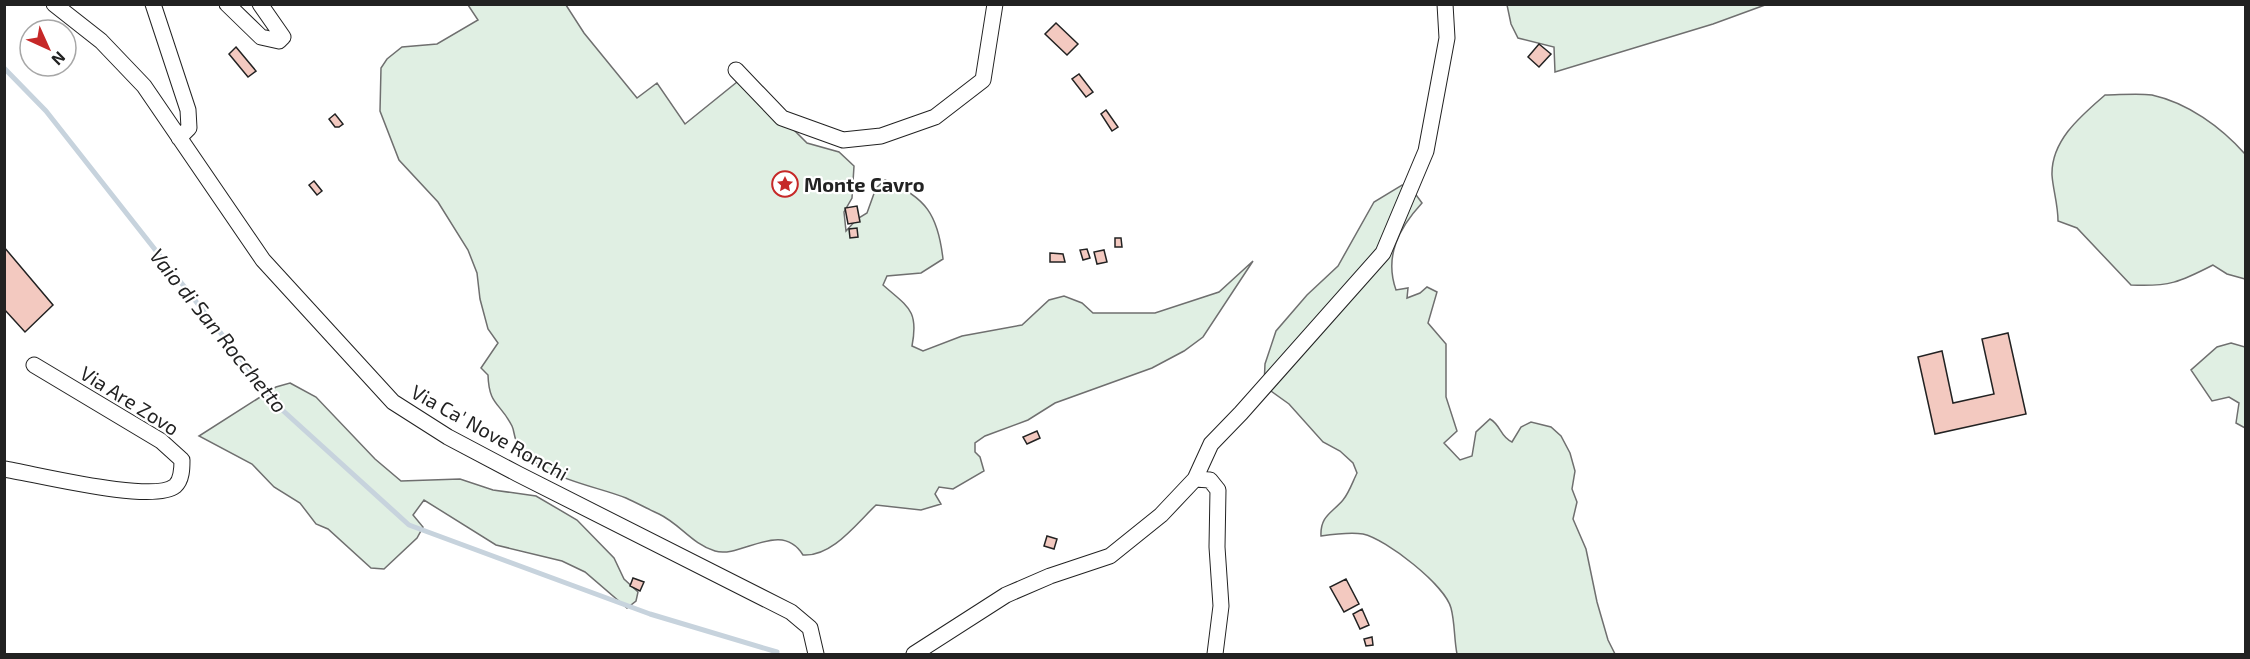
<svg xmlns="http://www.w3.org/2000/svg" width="2250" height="659" viewBox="0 0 2250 659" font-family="'Exo 2',sans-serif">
<rect width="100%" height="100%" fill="#fff"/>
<!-- green -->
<path fill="#e0efe3" stroke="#6f6f6f" stroke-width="1.5" d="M468,5H566L584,33L637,98L657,83L685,124L742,78L807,143L839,152L854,166L852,198L844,212L846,231L857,219L867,213L876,188L885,180C926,197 938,215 943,259L921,273L887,276L883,285C908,307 919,310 912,346L923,351L962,336L1022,325L1049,300L1064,296L1082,303L1093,313H1155L1219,292L1253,261L1203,337L1184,351L1152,368L1055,403L1028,420L985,436L975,443V452L980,457L984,471L953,489L939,487L935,494L941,504L921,510L876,505C856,524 832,557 803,555C781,519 741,559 715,551C692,544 680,524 659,514C648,509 637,503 626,498C591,484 534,478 516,440C514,436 514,430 512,426C500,402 489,406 488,375L481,368L498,343L488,329L480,299L477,273L468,250L438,202L399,160L380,111L381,68L387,59L402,47L437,44L478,20Z
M1507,5V4L1765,5L1713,24L1555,72L1554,47L1518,38L1511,24Z
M2105,95C2119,95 2137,93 2152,95C2188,103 2221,127 2245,154V279L2227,274L2213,265C2180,282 2169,287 2131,285L2077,228L2058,221C2058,204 2053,190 2052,175C2051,140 2082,115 2105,95Z
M1402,185L1414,192L1422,203C1399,228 1384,256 1396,290L1408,288L1407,298L1420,293L1427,287L1437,292L1428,323L1446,344V397L1457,431L1444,443L1460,460L1472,456L1476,432L1490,419C1501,425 1500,437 1512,442L1521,427L1531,422L1551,427L1561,436L1570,453L1575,471L1572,489L1577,502L1573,519L1586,549L1597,602L1608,640L1615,654H1457C1454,639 1455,623 1451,608C1445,585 1386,539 1363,534C1349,532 1335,534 1321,536C1320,516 1332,513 1343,500C1349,493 1353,481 1357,473L1353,463L1340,451L1323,442L1289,404L1264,386L1265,364L1276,331L1307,295L1338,266L1374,202Z
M2231,343L2245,347V428L2236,423L2239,403L2229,397L2212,401L2191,370L2217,347Z
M290,383L316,397L375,459L401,481L460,479L493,490L536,496L577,520L614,558L624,579L638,592L636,601L627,608L585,572L562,561L496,545L424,500L413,515L423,527L417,538L384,569L371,568L328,529L316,524L300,503L274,487L252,464L199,436L276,387Z"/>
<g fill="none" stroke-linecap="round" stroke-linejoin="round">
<!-- stream -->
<path stroke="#c7d3dd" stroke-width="5" d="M4,68L46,111L279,407L409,525L650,614L777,652"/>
</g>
<!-- building -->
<path fill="#f3c9c0" stroke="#222" stroke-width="1.5" d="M1056,23L1078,44L1067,55L1045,34Z
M1539,44L1551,54L1539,67L1528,57Z
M236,47L256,71L248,77L229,54Z
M1079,74L1093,92L1086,97L1072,79Z
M1106,110L1118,127L1112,131L1101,114Z
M335,114L343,124L339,127H335L329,119Z
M314,181L322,191L317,195L309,185Z
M857,206L860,222L848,224L845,208Z
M857,228L858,237L850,238L849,229Z
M1115,238H1121L1122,247H1115Z
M4,247L53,305L25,332L4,309Z
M1087,249L1090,258L1083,260L1080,250Z
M1104,250L1107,262L1097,264L1094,252Z
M1050,253L1063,254L1065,262H1050Z
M2008,333L2026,414L1935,434L1918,357L1942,351L1953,403L1994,394L1982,339Z
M1037,431L1040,438L1027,444L1023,437Z
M1047,536L1057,539L1054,549L1044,546Z
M633,578L644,582L640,591L630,586Z
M1346,579L1359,604L1344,612L1330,587Z
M1362,609L1369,625L1360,629L1353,614Z
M1372,637L1373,645L1366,646L1364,639Z"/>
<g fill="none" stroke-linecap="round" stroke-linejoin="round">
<!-- street casing -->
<g stroke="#222" stroke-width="17">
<path id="street" d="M54,4L101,41L144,86L263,260L393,402L448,437L518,474L791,612L810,628L816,654
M153,4L188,110L189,128L179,138
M227,4L261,37L279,41L283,37L260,4
M736,70L782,118L843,140L881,136L935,117L983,80L995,4
M4,469C36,474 153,504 175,486C182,480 182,468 182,460L161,441L34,365
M1195,479L1210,480L1218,490L1217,547L1221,606L1215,654
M914,654L1006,595L1050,576L1110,556L1161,515L1195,479L1211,444L1241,413L1383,253L1426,151L1447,38L1445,4"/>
</g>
<!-- street -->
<use href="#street" stroke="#fff" stroke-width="15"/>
</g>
<!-- icons -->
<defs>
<g id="sight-ring" transform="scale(1.35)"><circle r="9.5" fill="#fff" stroke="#c62828" stroke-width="1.5"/><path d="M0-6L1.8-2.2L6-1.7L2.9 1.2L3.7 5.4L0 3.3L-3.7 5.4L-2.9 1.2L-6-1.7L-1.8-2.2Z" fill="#c62828"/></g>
</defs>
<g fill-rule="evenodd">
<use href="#sight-ring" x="785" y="184"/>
</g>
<g text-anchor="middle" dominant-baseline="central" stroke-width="4.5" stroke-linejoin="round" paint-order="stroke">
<!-- poi labels -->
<g font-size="20" font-weight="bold" fill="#222" stroke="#fff" text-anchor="start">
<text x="804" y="184">Monte Cavro</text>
</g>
<!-- street labels -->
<g font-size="20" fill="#222" stroke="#fff">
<text transform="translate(130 400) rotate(32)">Via Are Zovo</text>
<text transform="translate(490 432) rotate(29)">Via Ca' Nove Ronchi</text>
</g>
<!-- water labels -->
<g font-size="21" font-style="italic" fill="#222" stroke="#fff">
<text transform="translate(219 330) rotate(51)">Vaio di San Rocchetto</text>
</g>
</g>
<!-- border -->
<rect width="2250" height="659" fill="none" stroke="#222222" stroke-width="12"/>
<!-- north arrow -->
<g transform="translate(48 48) rotate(135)"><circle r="28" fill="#ffffff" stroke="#a7a7a7" stroke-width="1.5"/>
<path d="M0-4.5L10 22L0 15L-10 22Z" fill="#c62828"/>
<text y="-9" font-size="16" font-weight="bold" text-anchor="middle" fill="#222222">N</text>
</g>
</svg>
